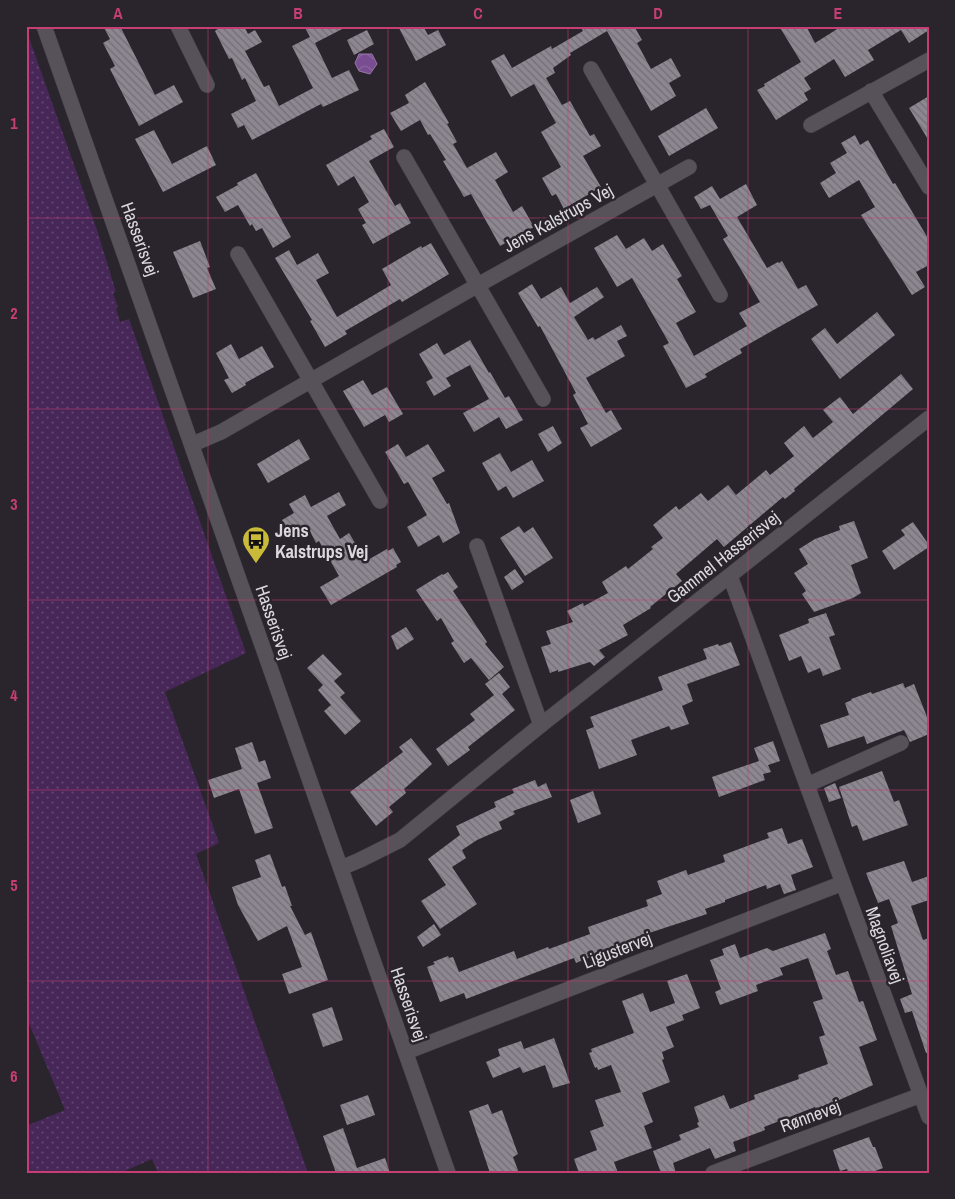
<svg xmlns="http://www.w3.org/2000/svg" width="955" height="1199" viewBox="0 0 955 1199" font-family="'Archivo Narrow',sans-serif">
<defs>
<pattern id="grass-dots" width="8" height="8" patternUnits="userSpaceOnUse" patternTransform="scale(1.25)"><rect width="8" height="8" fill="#472758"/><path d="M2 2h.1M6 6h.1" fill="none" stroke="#614670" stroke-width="1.8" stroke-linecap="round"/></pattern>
<pattern id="water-waves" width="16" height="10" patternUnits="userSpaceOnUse" patternTransform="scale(1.25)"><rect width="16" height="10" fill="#784d91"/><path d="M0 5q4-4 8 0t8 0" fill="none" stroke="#8b66a0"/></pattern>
<pattern id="building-back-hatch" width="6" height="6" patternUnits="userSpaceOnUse" patternTransform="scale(1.25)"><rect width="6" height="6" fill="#8d8791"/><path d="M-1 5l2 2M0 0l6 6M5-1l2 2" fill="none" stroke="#736e75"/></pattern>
</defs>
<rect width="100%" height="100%" fill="#2a252d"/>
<!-- grass -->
<path fill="url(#grass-dots)" d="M26,29L97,230L116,292L113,293L118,307L116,308L120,322L129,319L246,653L165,692L219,843L196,854L308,1173H158L152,1159L120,1173H26V1126L65,1110L26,1016Z"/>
<!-- water -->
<path fill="url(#water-waves)" stroke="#9677a8" d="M359,54H372L377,64L370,74L359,71L355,63Z"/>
<!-- building -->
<path fill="url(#building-back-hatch)" d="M103,26H120L155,95L174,85L183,102L139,126L110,69L115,66L103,43L110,39Z
M221,26H244L248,34L255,30L262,42L245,51L264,87L269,85L279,106L313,88L292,46L310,37L304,26H348L315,43L332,78L349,70L359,90L323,107L321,104L252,140L244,125L238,128L231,114L256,101L245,78L242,80L232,58L229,59L215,31Z
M398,26H423L428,35L438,30L446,45L416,61Z
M580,26H634L642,40L637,43L651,69L671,58L681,76L669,83L676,96L651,111L607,31L570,53L571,55L553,68L555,73L546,78L562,105L570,101L590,136L594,134L601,146L583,156L601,187L564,209L556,194L552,196L542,178L561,167L541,132L556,123L534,84L511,97L491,61L504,54L512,68L551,46L552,49L583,31Z
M779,26H806L815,43L842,26H929V30L909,43L901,30L868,50L874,60L845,77L834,59L804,78L811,89L804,93L808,100L776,120L757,90L765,86L764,84L801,62Z
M367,30L374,44L354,55L347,40Z
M425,82L449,123L447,124L457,142L453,144L467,168L496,152L508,172L495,180L513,212L522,206L534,227L500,246L471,194L464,197L443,161L446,160L430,134L428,135L420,120L401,131L390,113L409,103L405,95Z
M929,96V141L909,108Z
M706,108L718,128L669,156L658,136Z
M384,129L394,147L369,161L395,206L400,203L411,223L373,244L362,225L366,223L358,209L369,202L354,176L338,186L326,165L372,139L370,136Z
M154,130L172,164L207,146L216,165L163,192L135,139Z
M855,135L860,145L868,140L893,184L895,183L929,240V265L916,272L925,287L912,295L861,215L875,207L859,180L829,198L820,183L836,173L830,163L847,153L841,143Z
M256,173L291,237L273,248L262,228L256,231L252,224L250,226L238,205L225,212L216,197L238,185L237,183Z
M746,184L757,205L737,217L767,268L778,262L779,263L782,261L798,289L806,285L818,305L740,349L742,353L705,374L707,377L686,388L663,346L669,343L632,278L617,287L594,248L617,235L626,249L644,238L652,251L663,244L682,276L677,279L696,312L676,323L694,356L747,326L739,313L760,302L723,239L728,236L710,205L701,209L694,197L712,186L720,199Z
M200,241L210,267L207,268L216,289L193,298L173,252Z
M431,243L449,274L402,302L400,299L345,331L347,334L325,347L310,321L312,320L275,258L289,250L297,265L318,253L329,273L316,280L337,317L391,285L382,269L421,246L422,248Z
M532,284L541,299L561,287L570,303L597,287L604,297L574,317L588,340L593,337L595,340L621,325L627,336L617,341L625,356L586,378L606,413L611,410L622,429L591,447L580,428L588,424L576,401L573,395L576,393L540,326L538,327L518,293Z
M877,312L895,335L840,379L811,339L825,328L837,344Z
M470,340L489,373L490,372L505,398L509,396L523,420L506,429L499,417L474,432L463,413L489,399L470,365L446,378L451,386L434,396L426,382L433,378L419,354L437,343L444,355Z
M231,344L239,359L262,346L274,367L245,383L246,385L232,393L224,380L229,378L216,353Z
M901,374L913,389L794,489L795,491L785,499L783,497L724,547L717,539L676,574L682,581L650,607L651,608L623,625L628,635L599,650L605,657L594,666L590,662L558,672V670L550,673L541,647L551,644L546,631L573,622L567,611L583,603L584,606L608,593L602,582L626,566L628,569L653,549L651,547L663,538L653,525L676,506L679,510L701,493L708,501L728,485L736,495L766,470L770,475L794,456L784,443L804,426L813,438L833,422L823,410L840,397L853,414Z
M363,380L372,395L387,387L403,414L389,422L385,415L364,427L343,391Z
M553,426L562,443L548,452L538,434Z
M299,439L310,459L268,483L257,464Z
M398,444L406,457L428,444L445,471L432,478L447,504L449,503L460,533L443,543L439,535L418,547L407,527L427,515L408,482L404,484L385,452Z
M500,453L511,472L532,460L544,481L513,498L506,486L498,491L482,463Z
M339,492L346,505L327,516L340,539L349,533L366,561L387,549L388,551L393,548L401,562L396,565L397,567L331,605L320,587L339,576L319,541L316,543L310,531L294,540L282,520L294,513L289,504L305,495L311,507Z
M854,521L868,558L851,565L861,593L853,598L814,612L802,594L806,591L794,573L808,564L799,549L815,539L840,530L839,526Z
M913,522L929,545V547L894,570L882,551L905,535L901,530Z
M519,526L524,533L533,527L553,558L525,576L500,538Z
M515,569L524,582L512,590L504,577Z
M448,572L458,587L453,591L487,642L485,644L504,667L489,680L471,658L464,663L451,643L454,641L441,618L437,621L416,590L442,574L443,575Z
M826,613L835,635L829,637L841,669L823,676L820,668L808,673L801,656L789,661L779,635L809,623L808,619Z
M406,627L414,639L397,650L391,636Z
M731,642L740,665L687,684L693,701L682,706L689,724L671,730L669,726L631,740L637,755L599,769L586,730L594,727L590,717L663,690L658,677L707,659L703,649L718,644L719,646Z
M323,654L342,674L334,681L345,693L340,697L361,721L345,735L324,711L331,705L318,690L323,685L307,668Z
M499,673L510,687L502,694L515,710L468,747L470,750L448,766L436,749L475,720L470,714L494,695L485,684Z
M903,683L905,688L914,684L929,722V734L910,742L904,730L867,744L864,736L828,748L820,725L849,715L845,703L852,700L851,699L871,692L872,694Z
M411,738L432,764L404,789L406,793L389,807L393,812L376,826L350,792L403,752L399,747Z
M773,741L780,761L768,765L771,772L763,774L765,780L719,797L712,777L759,761L754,748Z
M252,742L259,762L265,760L271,778L257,783L273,828L255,834L239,789L214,798L208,780L242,769L235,748Z
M882,771L894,802L899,800L908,825L863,841L857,825L852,827L839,787Z
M535,780L538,787L546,783L552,797L513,811L515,814L499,822L502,829L477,840L462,850L466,858L452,867L477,904L440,929L421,901L446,885L428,859L460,835L456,826L496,807L494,802L514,793L512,789Z
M835,783L841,798L829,802L824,788Z
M593,791L601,814L578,823L570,800Z
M782,828L788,844L802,839L813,867L791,875L796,890L784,894L780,884L767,889L766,885L725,900V902L705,909L707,914L646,934L576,963L574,958L466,999L464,993L440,1002L427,967L435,964L433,962L448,956L449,958L453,957L459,972L514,951L517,959L548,947L549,949L590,934L588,927L648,906L646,900L662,894L657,881L686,870L688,875L725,862L723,855L769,838L767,833Z
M270,854L282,887L285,886L292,906H290L305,935L311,932L328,980L289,994L282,974L302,967L287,926L258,941L238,905L232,887L261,877L255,860Z
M904,861L912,882L929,876V900L911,906L923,940L929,938V1053H926L912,1011L905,1013L900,999L912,994L891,926L898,923L889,899L878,903L866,873Z
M434,924L441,935L423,947L417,937Z
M825,933L831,949L827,951L836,975L848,971L859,1002L863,1001L877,1040L859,1047L873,1085L830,1104L816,1109L815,1107L764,1127L765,1130L733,1142L736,1151L715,1159L710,1148L673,1163L676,1173H661L653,1151L681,1140L679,1135L699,1127L697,1123L699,1122L694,1107L724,1095L730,1109L755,1099L754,1095L799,1079L798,1075L828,1064L819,1037L825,1035L813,1002L823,999L808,958L780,968L783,975L756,985L758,991L720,1005L715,992L721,989L710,960L724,955L722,949L735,944L740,958L767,948L773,951Z
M687,974L700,1008L682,1015L684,1020L666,1027L674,1047L662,1052L664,1059L662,1060L670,1082L642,1093L653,1122L644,1126L652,1148L614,1162L618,1173H579L574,1159L597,1150L590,1131L604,1126L595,1100L621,1092L611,1065L598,1070L597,1067L595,1068L589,1053L592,1052L591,1049L634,1033L622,1001L643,993L650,1012L675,1003L667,981Z
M332,1007L343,1040L323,1047L312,1014Z
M554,1038L570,1083L553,1088L545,1065L523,1073L520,1067L493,1078L486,1062L500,1056L498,1049L521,1041L524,1049Z
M368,1095L375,1115L347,1125L340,1105Z
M488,1104L492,1114L502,1110L518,1154L513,1157L519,1173H490L469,1111Z
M343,1128L357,1168L385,1158L390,1173H336L323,1136Z
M869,1137L873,1147H875L883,1168L870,1173H848L847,1169L840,1171L833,1150Z"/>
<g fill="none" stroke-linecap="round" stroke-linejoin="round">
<!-- street casing -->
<g stroke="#474349" stroke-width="16">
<path id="street" d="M178,26L207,85
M591,69L720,295
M871,91L929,187
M811,125L929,60
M404,157L543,399
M238,254L380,501
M193,444L221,432L478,285L689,167
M477,546L541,725
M730,576L929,1117
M807,785L901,743
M406,1052L843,883
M713,1173L921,1095"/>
</g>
<!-- secondary casing -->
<g stroke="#474349" stroke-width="16">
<path id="secondary" d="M44,26L448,1173
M341,868L360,860L400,840L541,725L929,418"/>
</g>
<!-- street -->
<use href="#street" stroke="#57515a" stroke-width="15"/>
<!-- secondary -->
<use href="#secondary" stroke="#57515a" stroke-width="15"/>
</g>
<!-- grid -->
<path fill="none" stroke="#c73e75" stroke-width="1" stroke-opacity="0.55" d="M208,26V1173M388,26V1173M568,26V1173M748,26V1173M26,218H929M26,409H929M26,600H929M26,790H929M26,981H929"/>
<!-- icons -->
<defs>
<g id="bus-pin" transform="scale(1.4375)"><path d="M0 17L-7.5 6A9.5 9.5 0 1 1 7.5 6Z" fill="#caba3a" stroke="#2a252d"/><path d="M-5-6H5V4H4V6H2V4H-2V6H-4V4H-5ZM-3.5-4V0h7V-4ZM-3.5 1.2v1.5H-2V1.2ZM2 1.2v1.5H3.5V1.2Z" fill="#111"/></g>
</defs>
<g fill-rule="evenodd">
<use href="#bus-pin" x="256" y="540"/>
</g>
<g text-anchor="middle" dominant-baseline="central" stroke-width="5" stroke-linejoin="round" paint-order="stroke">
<!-- street labels -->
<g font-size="18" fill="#dbd8dd" stroke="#2a252d">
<text transform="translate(558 218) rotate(-29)">Jens Kalstrups Vej</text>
<text transform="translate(140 239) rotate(70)">Hasserisvej</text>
<text transform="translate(723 557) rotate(-38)">Gammel Hasserisvej</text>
<text transform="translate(274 622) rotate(71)">Hasserisvej</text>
<text transform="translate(885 945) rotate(70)">Magnoliavej</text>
<text transform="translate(617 950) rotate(-21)">Ligustervej</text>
<text transform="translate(409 1004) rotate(71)">Hasserisvej</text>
<text transform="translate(810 1116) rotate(-20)">Rønnevej</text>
</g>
<!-- poi labels -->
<g font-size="18" font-weight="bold" fill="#dbd8dd" stroke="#2a252d" text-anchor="start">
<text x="275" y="530">Jens<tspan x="275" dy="21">Kalstrups Vej</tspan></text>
</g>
</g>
<!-- border -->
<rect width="955" height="1199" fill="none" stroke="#2a252d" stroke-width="55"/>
<rect x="28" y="28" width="900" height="1144" fill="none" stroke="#c73e75" stroke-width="2"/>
<g font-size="16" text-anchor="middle" font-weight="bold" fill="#c73e75">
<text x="118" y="19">A</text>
<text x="298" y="19">B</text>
<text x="478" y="19">C</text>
<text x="658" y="19">D</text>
<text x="838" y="19">E</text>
<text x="14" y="129">1</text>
<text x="14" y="319">2</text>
<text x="14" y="510">3</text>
<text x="14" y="701">4</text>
<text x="14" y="891">5</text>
<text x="14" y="1082">6</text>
</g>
</svg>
